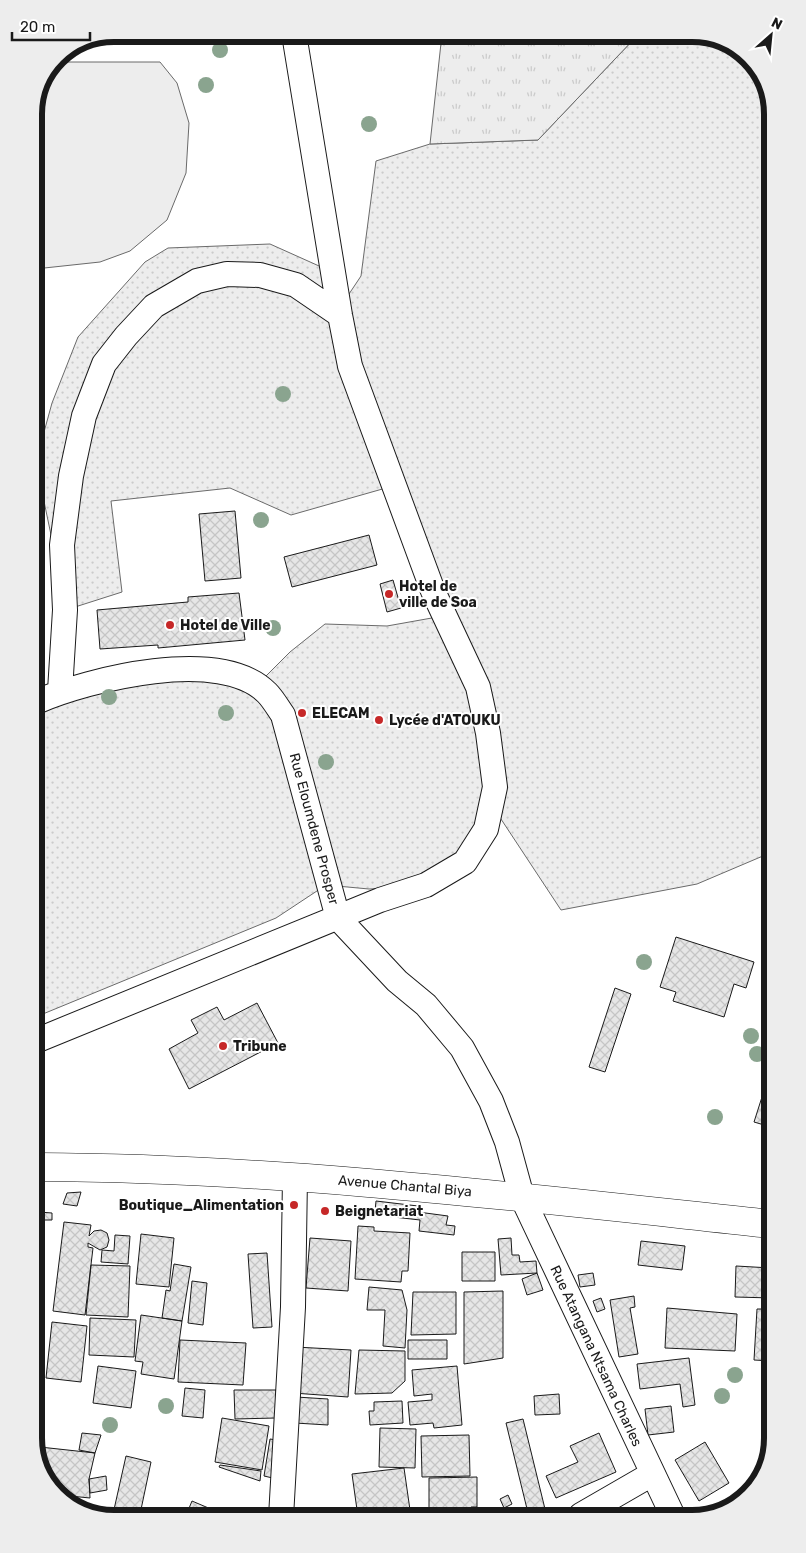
<svg xmlns="http://www.w3.org/2000/svg" width="806" height="1553" viewBox="0 0 806 1553" font-family="Rubik,sans-serif">
<defs>
<pattern id="grass-dots" width="8" height="8" patternUnits="userSpaceOnUse" patternTransform="scale(1.25)"><rect width="8" height="8" fill="#ededed"/><path d="M2 2h.1M6 6h.1" fill="none" stroke="#cbcbcb" stroke-width="1.8" stroke-linecap="round"/></pattern>
<pattern id="park-tufts" width="24" height="20" patternUnits="userSpaceOnUse" patternTransform="scale(1.25)"><rect width="24" height="20" fill="#ededed"/><path d="M3 7l-1-3M5 7V3M7 7l1-3M15 17l-1-3M17 17v-4M19 17l1-3" fill="none" stroke="#cbcbcb"/></pattern>
<pattern id="building-cross-hatch" width="8" height="8" patternUnits="userSpaceOnUse" patternTransform="scale(1.25)"><rect width="8" height="8" fill="#e6e6e6"/><path d="M0 0l8 8M0 8l8-8" fill="none" stroke="#c5c5c5"/></pattern>
</defs>
<rect width="100%" height="100%" fill="#fff"/>
<!-- grass -->
<path fill="url(#grass-dots)" stroke="#6a6a6a" d="M645,34H697L740,50L766,84L770,853L697,884L561,910L497,813L476,855L419,887L369,889L326,885L276,918L38,1016L36,696L71,681L263,679L290,652L325,624L387,626L443,616L393,486L291,515L230,488L111,501L122,592L75,607L59,573L41,487V443L52,403L78,337L145,262L168,248L270,244L328,270L337,312L361,276L376,161L430,144L538,140L634,39Z"/>
<!-- park -->
<path fill="url(#park-tufts)" stroke="#6a6a6a" d="M442,34H645L634,39L538,140L430,144Z"/>
<!-- built -->
<path fill="#ededed" stroke="#6a6a6a" d="M55,62H160L177,83L189,123L186,173L167,220L130,251L100,262L35,269L34,110Z"/>
<!-- building -->
<path fill="url(#building-cross-hatch)" stroke="#1a1a1a" d="M305,34H367V42H305Z
M235,511L241,578L205,581L199,514Z
M369,535L377,565L292,587L284,557Z
M393,580L401,608L387,612L380,584Z
M239,593L245,640L158,648V645L100,649L97,610L188,602V597Z
M676,937L754,962L746,988L734,984L724,1017L673,1001L676,992L660,987Z
M615,988L631,994L605,1072L589,1067Z
M257,1003L278,1043L189,1089L169,1049L198,1033L191,1020L217,1007L224,1020Z
M769,1075H771V1127L754,1122Z
M81,1192L77,1206L63,1204L67,1193Z
M376,1201L418,1206V1212L448,1216L446,1225L455,1226L454,1235L419,1231L420,1220L385,1216V1212L375,1211Z
M39,1212L52,1213V1220H39Z
M64,1222L91,1225L89,1236L94,1231L101,1230L107,1233L109,1240L107,1247L100,1250L88,1243V1247L93,1248L85,1315L53,1311Z
M358,1226L374,1227V1231L410,1233L408,1271H402L401,1282L355,1279Z
M141,1234L174,1238L169,1287L136,1284Z
M115,1235L130,1236L128,1264L101,1262L102,1250L114,1251Z
M310,1238L351,1241L348,1291L306,1288Z
M511,1238L512,1255H519L520,1262L536,1261L537,1273L501,1275L498,1239Z
M641,1241L685,1246L682,1270L638,1265Z
M462,1252H495V1281H462Z
M267,1253L272,1327L253,1328L248,1254Z
M174,1264L191,1267L182,1321L162,1318L166,1290L170,1291Z
M91,1265L130,1266L128,1317L86,1315Z
M736,1266L771,1268L772,1298L735,1297Z
M537,1273L543,1290L527,1295L522,1279Z
M593,1273L595,1285L580,1287L578,1275Z
M192,1281L207,1283L203,1325L188,1323Z
M369,1287L402,1290L407,1310L405,1348L383,1346L385,1310H367Z
M503,1291V1358L464,1364V1292Z
M413,1292H456V1334L411,1335Z
M634,1296L635,1307L630,1308L638,1354L619,1357L610,1300Z
M601,1298L605,1309L597,1312L593,1301Z
M771,1301L772,1361L754,1360L757,1309H770Z
M667,1308L737,1314L735,1351L665,1348Z
M141,1315L182,1321L174,1379L141,1374L143,1362L135,1361Z
M90,1318L136,1320L134,1357L89,1355Z
M52,1322L87,1326L81,1382L46,1378Z
M180,1340L246,1343L243,1385L178,1382Z
M408,1340H447V1359H408Z
M295,1347L351,1350L348,1397L293,1393Z
M359,1350L405,1351V1381L392,1393L355,1394Z
M689,1358L695,1405L683,1407L680,1384L640,1389L637,1364Z
M98,1366L136,1371L131,1408L93,1403Z
M457,1366L462,1425L434,1428L433,1423L410,1425L408,1402L432,1400V1394L414,1396L412,1370Z
M185,1388L205,1390L203,1418L182,1416Z
M234,1390H276V1418L235,1419Z
M559,1394L560,1414L535,1415L534,1396Z
M296,1397L328,1399V1425L295,1423Z
M402,1401L403,1423L370,1425L369,1411H374V1402Z
M671,1406L674,1432L648,1435L645,1409Z
M222,1418L269,1426L262,1470L215,1462Z
M523,1419L545,1509L528,1513L506,1423Z
M380,1428L416,1429L415,1468L379,1467Z
M82,1433L101,1435L95,1453L79,1450Z
M599,1433L616,1472L556,1498L546,1476L578,1462L570,1446Z
M469,1435L470,1476L422,1477L421,1436Z
M270,1439L283,1441L277,1479L264,1476Z
M705,1442L729,1483L699,1501L675,1460Z
M40,1447L95,1453L89,1479L90,1498L60,1495L40,1469Z
M126,1456L151,1462L139,1519L113,1514Z
M220,1465L261,1471L260,1481L219,1467Z
M404,1468L410,1510L358,1517L352,1474Z
M106,1476L107,1490L90,1493L89,1479Z
M477,1477V1507H471V1516H429V1478Z
M508,1495L512,1504L504,1508L500,1499Z
M192,1501L232,1518H185Z
M156,1509L167,1515L166,1519H152Z"/>
<g fill="none" stroke-linecap="round" stroke-linejoin="round">
<!-- minor casing -->
<g stroke="#1a1a1a" stroke-width="26">
<path id="minor" d="M60,691L65,610L62,545L71,476L84,416L104,364L126,336L154,306L197,281L227,274L260,275L296,285L340,315
M36,702C89,679 221,646 267,693C273,699 278,708 283,715L338,918L397,981L426,1005L462,1048L491,1101L507,1142L522,1197L672,1514
M38,1040L380,900L426,885L465,862L486,829L495,787L488,733L478,687L433,591L350,366L340,315L294,34
M581,1515L652,1474
M281,1517L293,1307L295,1177"/>
</g>
<!-- secondary casing -->
<g stroke="#1a1a1a" stroke-width="29">
<path id="secondary" d="M38,1167C284,1168 528,1198 771,1224"/>
</g>
<!-- minor -->
<use href="#minor" stroke="#fff" stroke-width="24"/>
<!-- secondary -->
<use href="#secondary" stroke="#fff" stroke-width="28"/>
</g>
<!-- trees -->
<g fill="#8aa48f">
<circle cx="220" cy="50" r="8"/>
<circle cx="206" cy="85" r="8"/>
<circle cx="369" cy="124" r="8"/>
<circle cx="283" cy="394" r="8"/>
<circle cx="261" cy="520" r="8"/>
<circle cx="273" cy="628" r="8"/>
<circle cx="109" cy="697" r="8"/>
<circle cx="226" cy="713" r="8"/>
<circle cx="326" cy="762" r="8"/>
<circle cx="644" cy="962" r="8"/>
<circle cx="751" cy="1036" r="8"/>
<circle cx="757" cy="1054" r="8"/>
<circle cx="715" cy="1117" r="8"/>
<circle cx="735" cy="1375" r="8"/>
<circle cx="722" cy="1396" r="8"/>
<circle cx="166" cy="1406" r="8"/>
<circle cx="110" cy="1425" r="8"/>
</g>
<!-- markers -->
<g fill="#c62828" stroke="#fff" stroke-width="2">
<circle cx="389" cy="594" r="5"/>
<circle cx="170" cy="625" r="5"/>
<circle cx="302" cy="713" r="5"/>
<circle cx="379" cy="720" r="5"/>
<circle cx="223" cy="1046" r="5"/>
<circle cx="294" cy="1205" r="5"/>
<circle cx="325" cy="1211" r="5"/>
</g>
<g text-anchor="middle" dominant-baseline="central" stroke-width="4" stroke-linejoin="round" paint-order="stroke">
<!-- poi labels -->
<g font-size="14" font-weight="bold" fill="#1a1a1a" stroke="#fff" text-anchor="start">
<text x="399" y="586">Hotel de<tspan x="399" dy="16">ville de Soa</tspan></text>
<text x="180" y="625">Hotel de Ville</text>
<text x="312" y="713">ELECAM</text>
<text x="389" y="720">Lycée d'ATOUKU</text>
<text x="233" y="1046">Tribune</text>
<text x="284" y="1205" text-anchor="end">Boutique_Alimentation</text>
<text x="335" y="1211">Beignetariat</text>
</g>
<!-- street labels -->
<g font-size="14" fill="#1a1a1a" stroke="#fff">
<text transform="translate(314 829) rotate(75)">Rue Eloumdene Prosper</text>
<text transform="translate(405 1186) rotate(5)">Avenue Chantal Biya</text>
<text transform="translate(596 1356) rotate(65)">Rue Atangana Ntsama Charles</text>
</g>
</g>
<!-- crop -->
<path d="M0 0H806V1553H0ZM114 42H692A72 72 0 0 1 764 114V1438A72 72 0 0 1 692 1510H114A72 72 0 0 1 42 1438V114A72 72 0 0 1 114 42Z" fill="#ededed" fill-rule="evenodd"/>
<path fill="none" stroke="#1a1a1a" stroke-width="6" d="M114 42H692A72 72 0 0 1 764 114V1438A72 72 0 0 1 692 1510H114A72 72 0 0 1 42 1438V114A72 72 0 0 1 114 42Z"/>
<!-- north arrow -->
<g transform="translate(771 35) rotate(27)" stroke="#ffffff" stroke-width="4" paint-order="stroke">
<path d="M0-4L9 19L0 12L-9 19Z" fill="#1a1a1a"/>
<text y="-8" font-size="14" font-weight="bold" text-anchor="middle" fill="#1a1a1a">N</text>
</g>
<!-- scale -->
<path d="M12 32v8h78v-8" fill="none" stroke="#1a1a1a" stroke-width="2.5"/>
<text x="20" y="32" font-size="15" fill="#1a1a1a" stroke="#ffffff" stroke-width="4" paint-order="stroke">20 m</text>
</svg>
